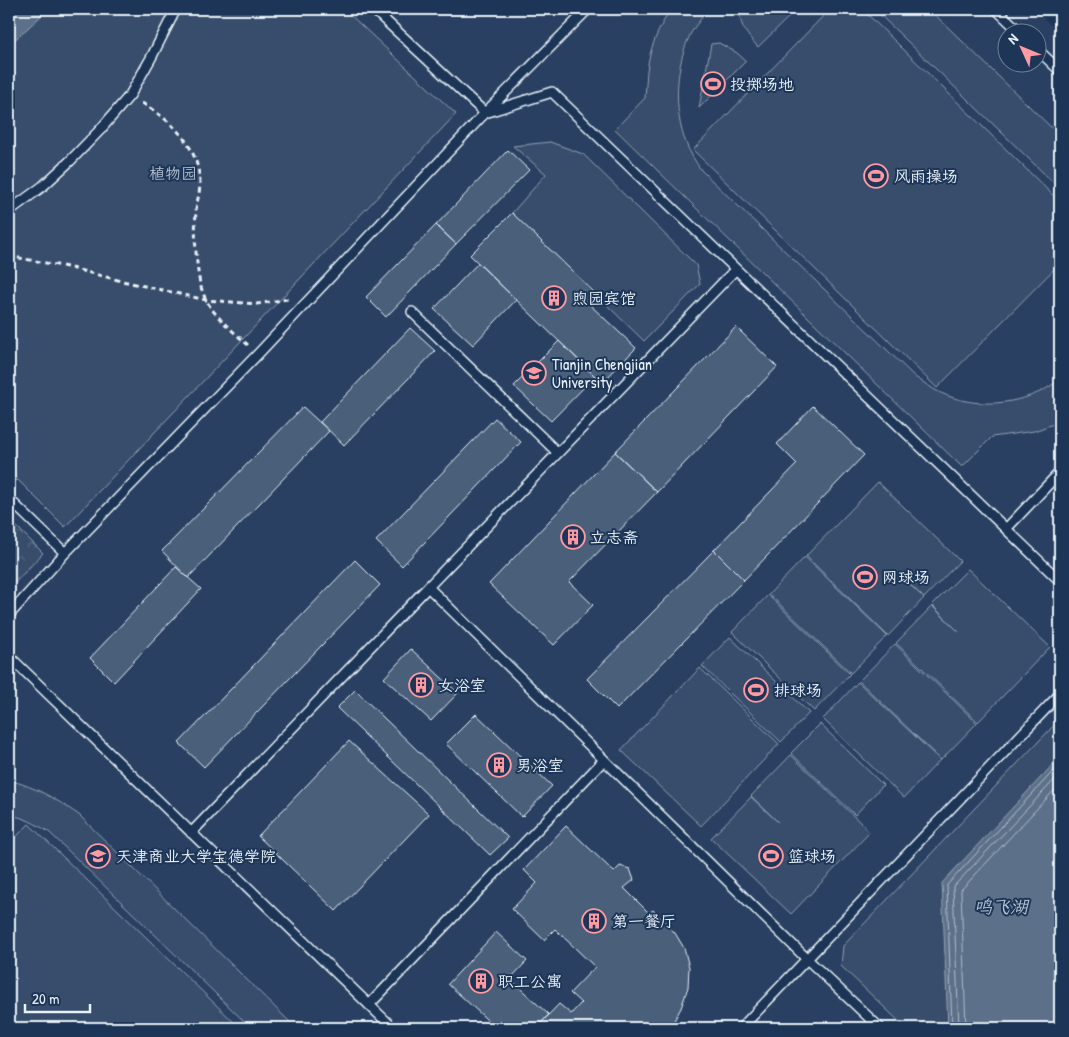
<svg xmlns="http://www.w3.org/2000/svg" width="1069" height="1037" viewBox="0 0 1069 1037" font-family="'Patrick Hand','LXGW WenKai TC',sans-serif">
<defs>
<pattern id="forest-crowns" width="20" height="18" patternUnits="userSpaceOnUse" patternTransform="scale(1.25)"><rect width="20" height="18" fill="#374d6c"/><path d="M2 6a3 3 0 1 1 6 0M12 15a3 3 0 1 1 6 0" fill="none" stroke="#546782"/></pattern>
</defs>
<rect width="100%" height="100%" fill="#1d3557"/>
<filter id="ink" filterUnits="userSpaceOnUse"><feTurbulence type="fractalNoise" baseFrequency=".02" numOctaves="2"/><feDisplacementMap in="SourceGraphic" scale="10" xChannelSelector="R" yChannelSelector="G"/><feConvolveMatrix kernelMatrix="1 2 1 2 8 2 1 2 1" color-interpolation-filters="sRGB"/></filter>
<g filter="url(#ink)">
<!-- built -->
<path fill="#2a4162" fill-rule="evenodd" d="M9,9H1034L1060,34V1028H9ZM1006,32H1036V62H1006Z"/>
<!-- green -->
<path fill="#374d6c" stroke="#909fb2" d="M9,9H344L456,114L65,527L9,471Z
M671,9H710C703,16 696,24 691,33C675,64 673,111 686,143C690,153 695,161 701,170L915,377C922,381 928,386 935,390C968,408 1010,407 1044,390C1049,387 1055,383 1060,380V421L1051,425L1034,431L992,437L962,467L615,129L645,98C646,89 646,80 647,71C649,49 659,27 671,9Z
M748,9H797L758,47C748,36 739,26 740,11Z
M830,9H862L1060,202V263L937,388L693,150Z
M874,9H929L1060,136V189Z
M719,43L737,53L746,61L699,108L711,44Z
M550,142L583,154L696,265L700,284L644,341L512,213L546,174L513,146Z
M878,482L960,561L924,598L897,572L924,598L888,636L806,556Z
M805,557L887,636L851,673L769,594Z
M968,569L1050,647L978,722L896,643L932,606L959,632L932,605Z
M768,595L850,674L814,711L732,632Z
M730,637L809,713L781,742L702,666Z
M895,644L977,723L941,760L859,681Z
M700,668L779,744L701,826L621,750Z
M858,682L940,760L904,798L823,719Z
M1060,719V1028H906L841,966L843,946Z
M820,724L883,785L855,815L791,753Z
M791,755L870,832L791,914L711,838L751,797L778,822L751,796Z
M9,780C38,788 54,798 79,815L293,1025L295,1028H251L49,832C36,824 24,817 9,815Z
M29,824L240,1028H9V844Z"/>
<!-- forest -->
<path fill="url(#forest-crowns)" stroke="#909fb2" d="M9,519L43,553L9,589Z"/>
<!-- water -->
<path fill="#5d7089" stroke="#95a4b5" d="M9,9H45L41,16L9,45Z
M1060,757V1028H948L942,883Z"/>
<g fill="none" stroke-linecap="round" stroke-linejoin="round">
<!-- shore -->
<path stroke="#b0bdcc" stroke-width="1" d="M952,1028L947,885L1060,764
M959,1028L953,887L1060,774
M966,1028L961,890L1060,784"/>
</g>
<!-- building -->
<path fill="#495e7a" stroke="#e8f1f8" d="M508,150L529,170L456,244L436,225Z
M512,213L597,295L589,304L636,348L602,383L470,255Z
M436,225L456,244L386,317L366,297Z
M478,263L516,300L473,345L434,309Z
M736,327L777,367L657,492L615,452Z
M410,328L435,351L344,445L320,422Z
M559,341L595,376L551,421L514,386Z
M813,406L864,455L744,580L714,550L797,464L777,444Z
M303,407L329,431L188,578L162,551Z
M495,418L521,442L402,566L376,541Z
M615,452L657,492L569,582L593,605L554,645L489,584Z
M714,550L744,580L617,709L587,679Z
M355,560L380,585L204,767L179,743Z
M176,567L201,589L114,682L90,658Z
M411,649L458,693L431,721L384,678Z
M355,690L508,838L490,855L337,708Z
M476,714L552,786L522,817L446,744Z
M349,741L429,814L336,911L258,836Z
M566,826L614,872L620,866L630,869L634,880L624,888L649,913L653,910L675,933L684,948L689,967L688,987L681,1008L670,1028H536L559,1004L571,1014L581,1003L570,993L595,967L555,929L544,940L512,909L537,883L524,870Z
M496,932L527,961L510,979L549,1015L536,1028H496L448,984Z"/>
<g fill="none" stroke-linecap="round" stroke-linejoin="round">
<!-- lane casing -->
<g stroke="#e8f1f8" stroke-width="12">
<path id="lane" d="M373,9L485,113L552,92L1060,581
M996,9L1020,32
M1036,48L1060,71
M9,211L43,186L70,161L100,130L130,95L151,58L176,9
M736,269L428,587L807,959L880,1028
M412,312L558,453
M9,499L65,553
M1006,529L1060,472
M9,615L65,553L257,355L485,113L588,9
M9,656L393,1028
M191,833L428,587
M369,1005L604,760
M741,1028L1060,694"/>
</g>
<!-- path -->
<path stroke="#e8f1f8" stroke-width="3" stroke-dasharray="5 4" stroke-linecap="butt" d="M142,103C173,122 198,145 200,183C200,192 197,201 196,210C195,227 195,246 197,263C198,272 199,282 202,290C209,313 231,329 248,345
M9,256L67,267L118,280L206,300L257,304L288,299"/>
<!-- lane -->
<use href="#lane" stroke="#1d3557" stroke-width="9"/>
</g>
</g>
<!-- icons -->
<defs>
<g id="stadium-ring" transform="scale(1.25)"><circle r="9.5" fill="#1d3557" stroke="#ff9aa2" stroke-width="1.5"/><path d="M0-5a6.5 5 0 1 0 0 10a6.5 5 0 1 0 0-10ZM-3.5-1.8h7v3.6h-7Z" fill="#ff9aa2"/></g>
<g id="building-ring" transform="scale(1.25)"><circle r="9.5" fill="#1d3557" stroke="#ff9aa2" stroke-width="1.5"/><path d="M-4-6H4V6H1V3H-1V6H-4ZM-2.5-4.3h1.7v1.8h-1.7ZM.8-4.3h1.7v1.8H.8ZM-2.5-1h1.7V.8h-1.7ZM.8-1h1.7V.8H.8Z" fill="#ff9aa2"/></g>
<g id="university-ring" transform="scale(1.25)"><circle r="9.5" fill="#1d3557" stroke="#ff9aa2" stroke-width="1.5"/><path d="M0-5L7-2L0 1L-7-2ZM-4 1L0 2.5L4 1V4Q0 6-4 4Z" fill="#ff9aa2"/></g>
</defs>
<g fill-rule="evenodd">
<use href="#stadium-ring" x="713" y="84"/>
<use href="#stadium-ring" x="876" y="176"/>
<use href="#building-ring" x="554" y="298"/>
<use href="#university-ring" x="534" y="373"/>
<use href="#building-ring" x="573" y="537"/>
<use href="#stadium-ring" x="865" y="577"/>
<use href="#building-ring" x="421" y="685"/>
<use href="#stadium-ring" x="756" y="690"/>
<use href="#building-ring" x="499" y="765"/>
<use href="#university-ring" x="98" y="856"/>
<use href="#stadium-ring" x="771" y="856"/>
<use href="#building-ring" x="594" y="921"/>
<use href="#building-ring" x="481" y="981"/>
</g>
<g text-anchor="middle" dominant-baseline="central" stroke-width="4" stroke-linejoin="round" paint-order="stroke">
<!-- poi labels -->
<g font-size="16" fill="#e8f1f8" stroke="#1d3557" text-anchor="start">
<text x="730" y="84">投掷场地</text>
<text x="894" y="176">风雨操场</text>
<text x="572" y="298">煦园宾馆</text>
<text x="552" y="364">Tianjin Chengjian<tspan x="552" dy="18">University</tspan></text>
<text x="590" y="537">立志斋</text>
<text x="882" y="577">网球场</text>
<text x="438" y="685">女浴室</text>
<text x="774" y="690">排球场</text>
<text x="516" y="765">男浴室</text>
<text x="116" y="856">天津商业大学宝德学院</text>
<text x="788" y="856">篮球场</text>
<text x="612" y="921">第一餐厅</text>
<text x="498" y="981">职工公寓</text>
</g>
<!-- park labels -->
<g font-size="16" fill="#b3c0ce" stroke="#1d3557">
<text x="173" y="173">植物园</text>
</g>
<!-- water labels -->
<g font-size="18" font-style="italic" fill="#b7c4d1" stroke="#1d3557">
<text x="1001" y="906">鸣飞湖</text>
</g>
</g>
<!-- margin -->
<rect width="1069" height="1037" fill="none" stroke="#1d3557" stroke-width="30"/>
<rect x="15" y="15" width="1039" height="1007" fill="none" stroke="#e8f1f8" stroke-width="2" filter="url(#ink)"/>
<!-- north arrow -->
<g transform="translate(1022 48) rotate(314)"><circle r="24" fill="#1d3557" stroke="#6e8097"/>
<path d="M0-4L9 19L0 12L-9 19Z" fill="#ff9aa2"/>
<text y="-8" font-size="14" font-weight="bold" text-anchor="middle" fill="#e8f1f8">N</text>
</g>
<!-- scale -->
<path d="M25 1004v8h65v-8" fill="none" stroke="#e8f1f8" stroke-width="2.5"/>
<text x="32" y="1004" font-size="15" fill="#e8f1f8" stroke="#1d3557" stroke-width="4" paint-order="stroke">20 m</text>
</svg>
